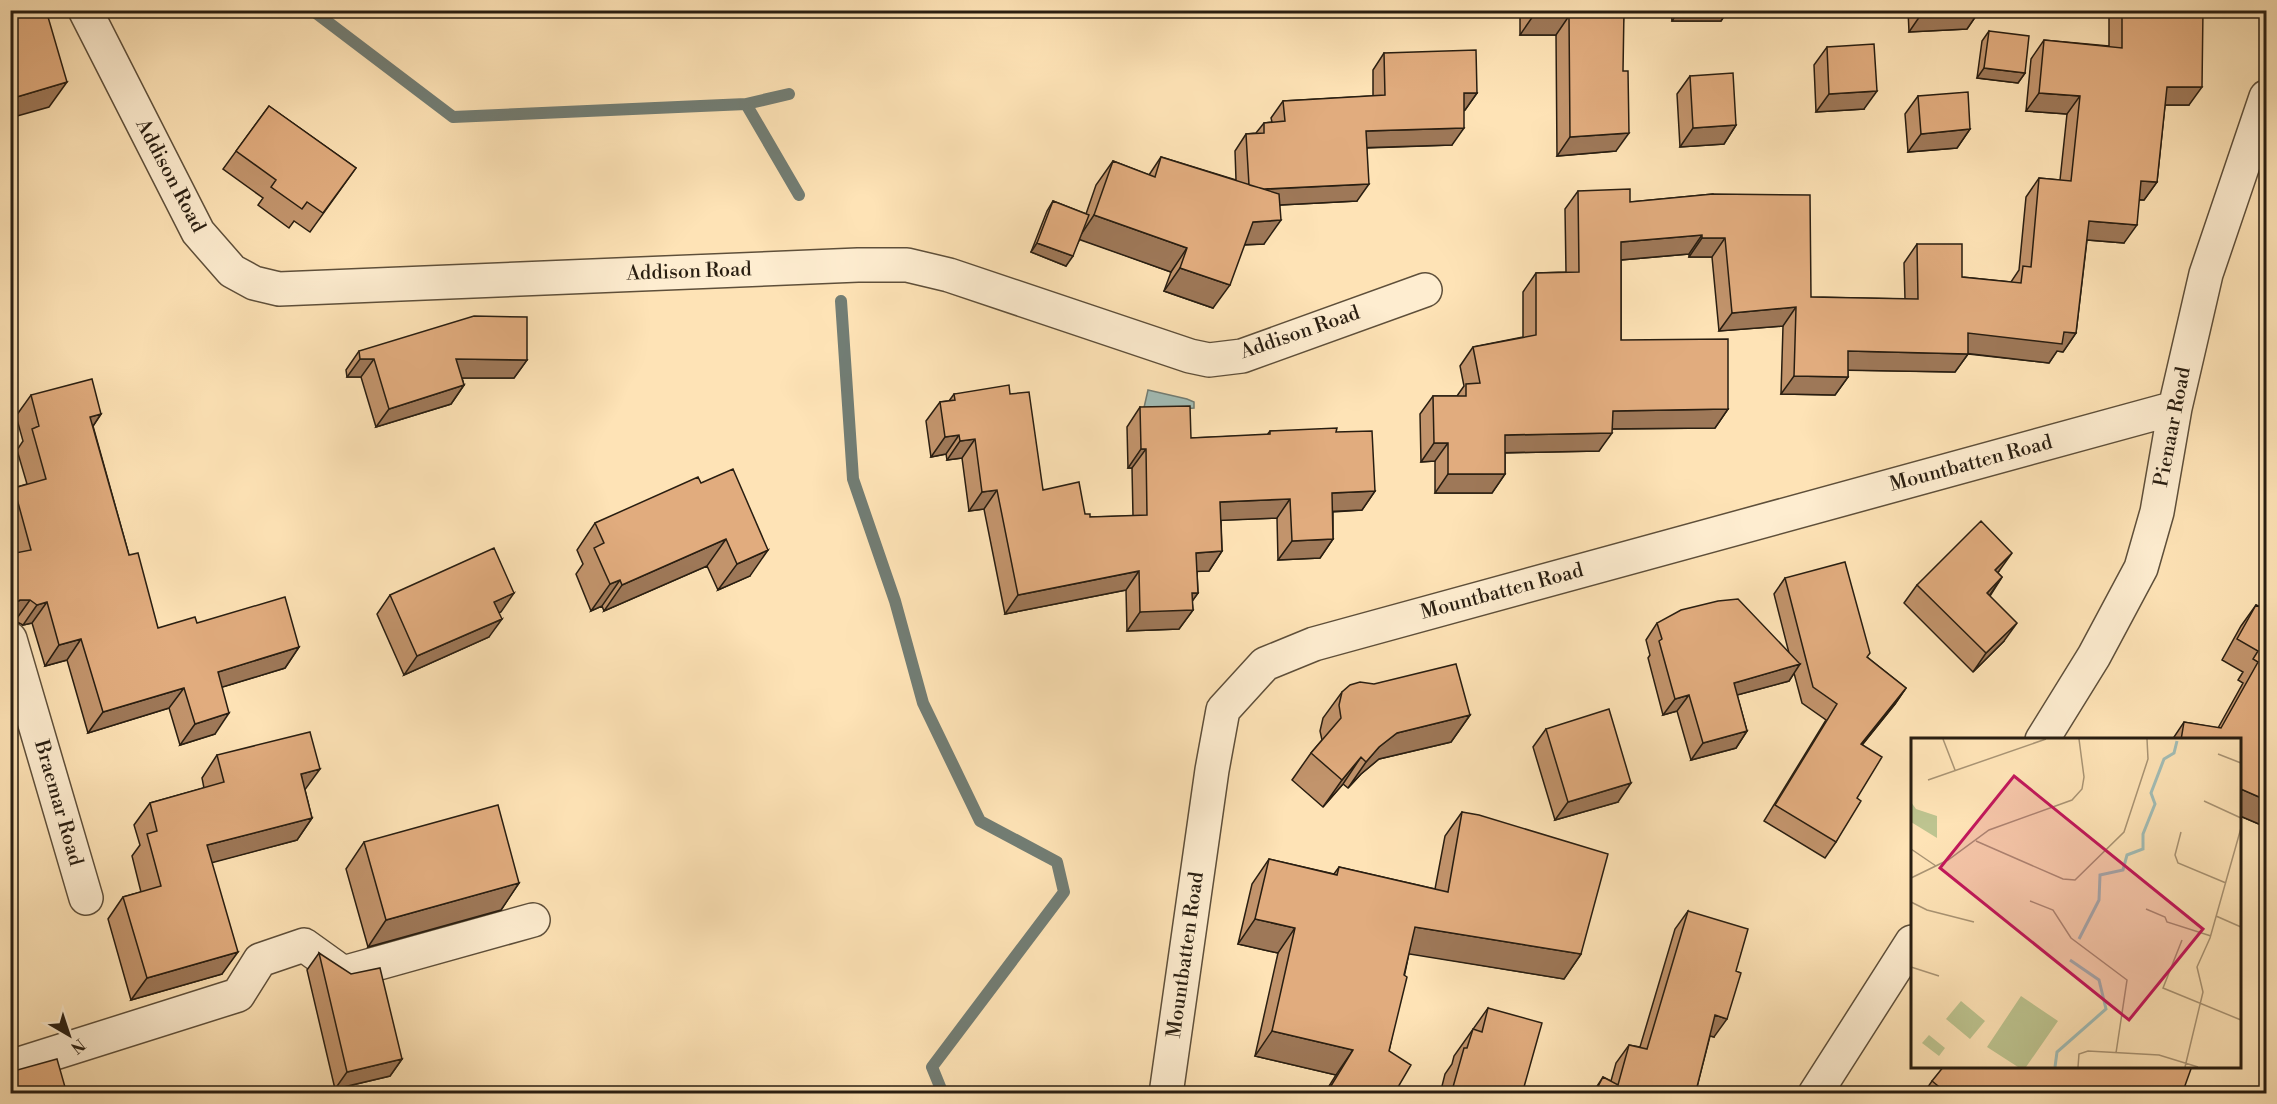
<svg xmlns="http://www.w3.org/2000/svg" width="2277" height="1104" viewBox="0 0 2277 1104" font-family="'Libre Bodoni',serif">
<rect width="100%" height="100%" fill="#fee3b6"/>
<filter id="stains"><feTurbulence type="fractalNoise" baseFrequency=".00333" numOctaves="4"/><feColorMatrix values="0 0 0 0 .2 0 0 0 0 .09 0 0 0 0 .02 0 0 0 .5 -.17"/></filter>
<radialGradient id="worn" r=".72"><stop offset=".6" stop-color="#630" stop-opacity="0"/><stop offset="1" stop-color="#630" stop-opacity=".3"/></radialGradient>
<!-- water -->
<path fill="#a2bdb6" stroke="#727d74" stroke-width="1.5" d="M1148,390L1187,399L1194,402V408L1143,412Z"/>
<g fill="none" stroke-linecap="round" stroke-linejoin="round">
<!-- stream -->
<path stroke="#727d74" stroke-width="12" d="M312,10L453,117L746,104L789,94
M746,104L799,195
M841,301L853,479L895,601L923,703L980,821L1057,862L1064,892L932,1067L943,1094"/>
<!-- minor casing -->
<g stroke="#5e4f3a" stroke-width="36">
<path id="minor" d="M85,10L198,232L232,271L254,283L279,289L858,265H907L949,275L1190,356L1209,360L1242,356L1425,290
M10,639L86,898
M2042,740L2094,656L2141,568L2157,512L2175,408L2206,274L2266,97
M10,1067L238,995L260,960L304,945L343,973L533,920
M1166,1094L1212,770L1223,710L1265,664L1314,644L2175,408
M1815,1094L1912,942"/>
</g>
<!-- minor -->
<use href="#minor" stroke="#feedd0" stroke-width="33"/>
</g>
<!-- wall -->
<path fill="#c2946c" stroke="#291e11" stroke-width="1.5" d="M1520,10H1624L1616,151L1557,156L1556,35H1520Z
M1671,10H1728L1721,21H1672Z
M1908,10H1980L1967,29L1909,32Z
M2111,10H2203L2189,105H2165L2157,182L2144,200H2139L2124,243L2087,240L2076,333L2063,352L2057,351L2049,363L1968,354L1955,372L1848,370V377L1835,395L1781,394L1783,326L1719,331L1712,257H1689V254L1621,260V340L1728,409L1715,428L1612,429L1599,451L1505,453V474L1492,493H1435V461L1421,462L1420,414L1433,396H1457L1464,386L1460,366L1473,347L1523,337V292L1536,273L1566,272L1565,209L1578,191L1630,202L1713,194L1811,297L1905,299L1904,263L1917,244L1962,277L2011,282L2019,270L2026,197L2039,178L2060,180L2067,114L2026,111L2031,59L2044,40L2109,46V14Z
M1989,31L2025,73L2018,83L1977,78L1982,41Z
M1827,47L1864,109L1816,112L1814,65Z
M1384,53L1477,93L1465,110H1464L1452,145L1367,148L1357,201L1280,205L1264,244L1244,245L1213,308L1164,291L1171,272L1080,239L1066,266L1031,252L1047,211L1053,201L1086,214L1096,185L1113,161L1149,175L1161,157L1236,180L1235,151L1246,134L1256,133L1264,123L1272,122L1271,118L1283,101L1373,96V70Z
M1690,76L1736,125L1724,144L1680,147L1677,94Z
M1918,96L1970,129L1957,148L1908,152L1905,114Z
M269,106L356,168L310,232L294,221L289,228L258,205L263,198L223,169Z
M359,351L527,360L514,378H462L464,385L451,404L376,427L361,377H347L346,370Z
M954,394H1010L1043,490L1090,517L1133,516L1132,468H1128L1127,427L1140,407L1191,438L1267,435L1270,431L1336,432L1375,491L1362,510L1333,512V539L1320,558L1278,560L1277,518L1221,520L1222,551L1209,571H1197L1198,593L1192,601L1193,610L1179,629L1127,631L1126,590L1005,614L984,509L969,511L962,458L947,460L946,454L931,457L926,421L940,402L949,401Z
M31,395L101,414L93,426L129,555L158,628L197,623L299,647L285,668L222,687L215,734L180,745L169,708L88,733L67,660L45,666L32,623L23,625L15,621L12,554L10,550V492L14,488L27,484L17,450L23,441L16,416Z
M701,483L750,576L718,590L707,566L604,611L602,606L591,611L576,574L583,564L577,550L595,523Z
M1999,571L1998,573L2002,577L1990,596L2004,641L1973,672L1904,603L1917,585Z
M1785,578L1867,657L1906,688L1895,704L1862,745L1857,798L1836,842L1825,858L1764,821L1826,720L1802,703L1794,673L1789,681L1737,695L1747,731L1736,748L1691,760L1677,711L1663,715L1648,658L1650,655L1646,640L1657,623L1789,653L1774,594Z
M390,595L501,612H499L489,637L404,675L377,614Z
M2256,605L2266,610V827L2240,816V740H2172L2184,722L2218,728L2243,683L2238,680L2243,672L2222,660L2241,626Z
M1342,692L1470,715L1451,742L1379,759L1361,774L1348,788L1343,784L1323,807L1292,780L1311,753L1322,740L1320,731L1323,718Z
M1546,729L1618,802L1555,820L1533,747Z
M217,755L305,790L312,818L297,840L212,862L222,974L131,1000L108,919L123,897L141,892L132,856L140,845L134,825L150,803L204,788L202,778Z
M1462,812L1581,954L1564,979L1409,953L1389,1051L1394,1094H1324L1336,1075L1255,1056L1278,953L1238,944L1252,884L1269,859L1334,874L1339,867L1435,889L1445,836Z
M364,842L519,883L501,910L368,947L346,869Z
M1688,911L1714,1037L1710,1036L1697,1087L1693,1094H1592L1603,1077L1611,1081L1616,1063L1629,1045L1640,1047L1675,929Z
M319,953L402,1059L390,1076L335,1089L307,970Z
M1488,1008L1522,1094H1440L1445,1074L1452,1064L1454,1056Z
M1932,1081L2182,1094H1923Z"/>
<!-- shaded-wall -->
<path fill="#9e7858" stroke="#291e11" stroke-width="1.5" d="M1679,10H1728L1721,21H1672Z
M1980,10L1967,29L1909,32L1922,13Z
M1533,16H1569L1556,35H1520Z
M1984,68L2025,73L2018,83L1977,78Z
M67,82L49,107L10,118V99Z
M2167,87H2202L2189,105H2154Z
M1877,91L1864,109L1816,112L1829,94Z
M1464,93H1477L1465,110H1452Z
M2039,93L2080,96L2067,114L2026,111Z
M1736,125L1724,144L1680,147L1693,128Z
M1464,128L1452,145L1354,148L1366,131Z
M1970,129L1957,148L1908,152L1921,134Z
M1629,133L1616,151L1557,156L1570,137Z
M2141,181L2157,182L2144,200L2128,199Z
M1369,184L1357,201L1238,207L1249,190Z
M1094,215L1187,248L1171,272L1078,239Z
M1281,220L1264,244L1236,245L1253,222Z
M2089,221L2137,225L2124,243L2076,239Z
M1702,235L1689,254L1608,261L1621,242Z
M1702,238H1725L1712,257H1689Z
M1037,243L1073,256L1066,266L1031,252Z
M1180,268L1230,285L1213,308L1164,291Z
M1796,307L1783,326L1719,331L1732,313Z
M2064,332L2076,333L2063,352L2057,351L2049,363L1955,352L1968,333Z
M1848,351L1968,354L1955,372L1835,370Z
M360,359H374L361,377H347Z
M456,359L527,360L514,378H443Z
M1794,376L1848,377L1835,395L1781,394Z
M464,385L451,404L376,427L389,409Z
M1728,409L1715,428L1600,429L1613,411Z
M101,414L87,435L90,417Z
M1612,433L1599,451L1492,453L1505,435Z
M959,435L946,454L931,457L945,437Z
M975,439L962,458L947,460L960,441Z
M1434,443H1448L1435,461L1421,462Z
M1141,449H1146L1132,468H1128Z
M1448,474H1505L1492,493H1435Z
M997,490L984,509L969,511L982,492Z
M1375,491L1362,510L1319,512L1332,493Z
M1290,499L1277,518L1207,521L1220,502Z
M726,539L707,566L604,611L622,585Z
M1333,539L1320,558L1278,560L1292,541Z
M768,550L750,576L718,590L737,564Z
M1222,551L1209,571L1183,572L1196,553Z
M2012,553L1999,571L1982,589L1995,570Z
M1139,571L1126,590L1005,614L1018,595Z
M2002,577L1989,596L1987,593Z
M620,580L602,606L591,611L610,584Z
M514,593L501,612L481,620L494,602Z
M1192,593H1198L1186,610H1193L1179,629L1127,631L1140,612Z
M20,600H30L15,621H10V606Z
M47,602L32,623L23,625L37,605Z
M502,619L489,637L404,675L417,656Z
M2017,623L2004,641L1973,672L1986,653Z
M81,639L67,660L45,666L59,645Z
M299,647L285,668L203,693L218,672Z
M1800,664L1789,681L1722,699L1734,683Z
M184,688L169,708L88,733L103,712Z
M1906,688L1895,704L1850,760L1861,744Z
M1689,695L1677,711L1663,715L1675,699Z
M229,713L215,734L180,745L195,724Z
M1470,715L1451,742L1379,759L1361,774L1348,788L1366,762L1379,747L1397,733Z
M1747,731L1736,748L1691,760L1703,743Z
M1361,757L1343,784L1323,807L1342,780Z
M320,769L304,791L301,774Z
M1631,783L1618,802L1555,820L1568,802Z
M2241,789L2266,800V827L2240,816V791Z
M312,818L297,840L192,868L207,845Z
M519,883L501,910L368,947L386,920Z
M1255,919L1295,928L1278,953L1238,944Z
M1415,927L1581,954L1564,979L1397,952Z
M238,952L222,974L131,1000L147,978Z
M1715,1015L1727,1019L1714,1037L1702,1034Z
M1272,1031L1353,1050L1336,1075L1255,1056Z
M402,1059L390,1076L335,1089L347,1072Z"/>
<!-- building -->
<path fill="#e1ac7e" stroke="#291e11" stroke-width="1.5" d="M10,10H46L67,82L10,99Z
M1533,10H1624L1623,71H1628L1629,133L1570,137L1569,16H1533Z
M1922,10H1976L1922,13Z
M2122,10H2203L2202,87H2167L2157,182L2141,181L2137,225L2089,221L2076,333L2064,332L2062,344L1968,333V354L1848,351V377L1794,376L1796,307L1732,313L1725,238H1702V235L1621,242V340L1728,339V409L1613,411L1612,433L1505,435V474H1448V443H1434L1433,396H1466V384L1480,383L1473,347L1536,335V273L1579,272L1578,191L1630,189V202L1713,194L1810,195L1811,297L1918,299L1917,244H1962V277L2021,283L2023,266L2031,267L2039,178L2071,181L2080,96L2039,93L2044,40L2122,48Z
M1989,31L2029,36L2025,73L1984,68Z
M1874,44L1877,91L1829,94L1827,47Z
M1476,50L1477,93H1464V128L1366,131L1369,184L1264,189L1249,185L1246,134L1264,133V123L1285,121L1283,101L1385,95L1384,53Z
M1733,73L1736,125L1693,128L1690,76Z
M1968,92L1970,129L1921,134L1918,96Z
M269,106L356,168L323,213L307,202L302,209L271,187L276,180L236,151Z
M1161,157L1279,194L1281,220L1253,222L1230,285L1180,268L1187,248L1094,215L1113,161L1155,177Z
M1053,201L1089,215L1073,256L1037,243Z
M474,316L527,317V360L456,359L464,385L389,409L374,359H360L359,351Z
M92,379L101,414L90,417L129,555L138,553L158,628L195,617L197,623L285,597L299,647L218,672L229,713L195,724L184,688L103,712L81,639L59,645L47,602L37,605L30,600H20L12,605L10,607V554L31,550L14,488L46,479L32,429L39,426L31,395Z
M1009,385L1010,394L1029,392L1043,490L1079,482L1085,514H1090V517L1147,515L1146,449H1141L1140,407L1190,406L1191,438L1270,434V431L1337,428L1336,432L1372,431L1375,491L1332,493L1333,539L1292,541L1290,499L1220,502L1222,551L1196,553L1198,593H1192L1193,610L1140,612L1139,571L1018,595L997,490L982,492L975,439L960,441L959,435L945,437L940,402L955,400L954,394Z
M733,469L768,550L737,564L726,539L622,585L620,580L610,584L594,548L604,543L595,523L698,477L701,483Z
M1981,521L2012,553L1995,570L2002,577L1987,593L2017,623L1986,653L1917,585Z
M494,548L514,593L494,602L502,619L417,656L390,595Z
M1845,562L1870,653L1867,657L1906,688L1861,744L1882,757L1857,798L1861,801L1836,842L1775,805L1837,704L1813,687L1785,578Z
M1738,599L1800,664L1734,683L1747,731L1703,743L1689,695L1675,699L1659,641L1662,639L1657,623L1681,610L1718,601Z
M2256,605L2266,610V800L2241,789L2240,796V740H2181L2184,722L2221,728L2258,662L2253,659L2258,651L2237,639Z
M1456,664L1470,715L1397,733L1379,747L1366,762L1361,757L1342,780L1311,753L1341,718L1339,705L1342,692L1350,685L1360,682L1374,684Z
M1609,709L1631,783L1568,802L1546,729Z
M310,732L320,769L301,774L312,818L207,845L238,952L147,978L123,897L161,886L147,834L157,831L150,803L224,782L217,755Z
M498,805L519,883L386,920L364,842Z
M1462,812L1479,815L1608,854L1581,954L1415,927L1404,975L1407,977L1389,1051L1411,1065L1394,1094H1326L1353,1050L1272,1031L1295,928L1255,919L1269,859L1337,875L1339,867L1448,892Z
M1688,911L1748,929L1736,971L1741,973L1727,1019L1715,1015L1697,1087L1691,1094H1594L1603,1077L1618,1085L1629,1045L1647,1049Z
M319,953L351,974L380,968L402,1059L347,1072Z
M1488,1008L1542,1023L1522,1094H1451L1464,1048H1467L1473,1029L1482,1032Z
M10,1026L13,1034L10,1037Z
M57,1059L67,1094H10V1072Z
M1944,1066H2192L2182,1094H1948L1932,1081Z"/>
<g text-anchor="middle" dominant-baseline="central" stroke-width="5" stroke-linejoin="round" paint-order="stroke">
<!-- street labels -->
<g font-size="20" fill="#291e11" stroke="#feedd0">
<text transform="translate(170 176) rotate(62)">Addison Road</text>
<text transform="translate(689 272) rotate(-2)">Addison Road</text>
<text transform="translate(1300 333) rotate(-19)">Addison Road</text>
<text transform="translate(2173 427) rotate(-79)">Pienaar Road</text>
<text transform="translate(1971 464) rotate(-15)">Mountbatten Road</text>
<text transform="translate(1502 592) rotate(-15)">Mountbatten Road</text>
<text transform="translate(58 803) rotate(74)">Braemar Road</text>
<text transform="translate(1186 955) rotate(-82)">Mountbatten Road</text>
</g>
</g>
<!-- overview -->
<g transform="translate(1911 738)">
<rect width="330" height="330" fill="#fee3b6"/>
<path d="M0,64L5,71L26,78V100L0,84ZM110,258L147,283L115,329H107L76,309ZM50,263L74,283L59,301L35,281ZM18,297L34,310L28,318L11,305Z" fill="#bdc490"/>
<path fill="none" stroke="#a2bdb6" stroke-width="3" d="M168,201L188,162L189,137L212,132L216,117L232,111V96L244,66L240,55L253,21L263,15L266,3M144,329L146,314L195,271L188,242L159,222"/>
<path fill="none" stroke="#a99474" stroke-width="1.5" d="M32,1L44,32M307,16L330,25M17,42L135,1M293,63L330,80M270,94L264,117L267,125L315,145M65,103L152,141L164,142L213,94L237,21L236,1M0,111L25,128M0,140L37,122L78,92L161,62L171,51L173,39L168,1M119,163L142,172L160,200L216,242L205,315M0,164L16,172L63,184M235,171L254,179L256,184L300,198M305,178L330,189M271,202L252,250L330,282M0,229L28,238M167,329L168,316L177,313L248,317L287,329M274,329L292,254L286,229L299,200L330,90"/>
<path fill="#c2185b" fill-opacity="0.15" stroke="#c2185b" stroke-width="3" d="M103,38L292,191L218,282L29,130Z"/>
<rect width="330" height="330" fill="none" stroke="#291e11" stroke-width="3"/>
</g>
<!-- margin -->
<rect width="2277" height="1104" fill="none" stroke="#fee3b6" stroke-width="36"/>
<rect x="12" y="12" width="2253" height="1080" fill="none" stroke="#291e11" stroke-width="3"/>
<rect x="18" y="18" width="2241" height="1068" fill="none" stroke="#291e11" stroke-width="1.5"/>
<!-- north arrow -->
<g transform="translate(69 1035) rotate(141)" stroke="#feedd0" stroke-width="4.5" paint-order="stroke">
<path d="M0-4.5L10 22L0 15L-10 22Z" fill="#291e11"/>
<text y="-9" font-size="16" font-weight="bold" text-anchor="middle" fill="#291e11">N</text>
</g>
<rect width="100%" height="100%" filter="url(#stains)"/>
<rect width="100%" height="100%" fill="url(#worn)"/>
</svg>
